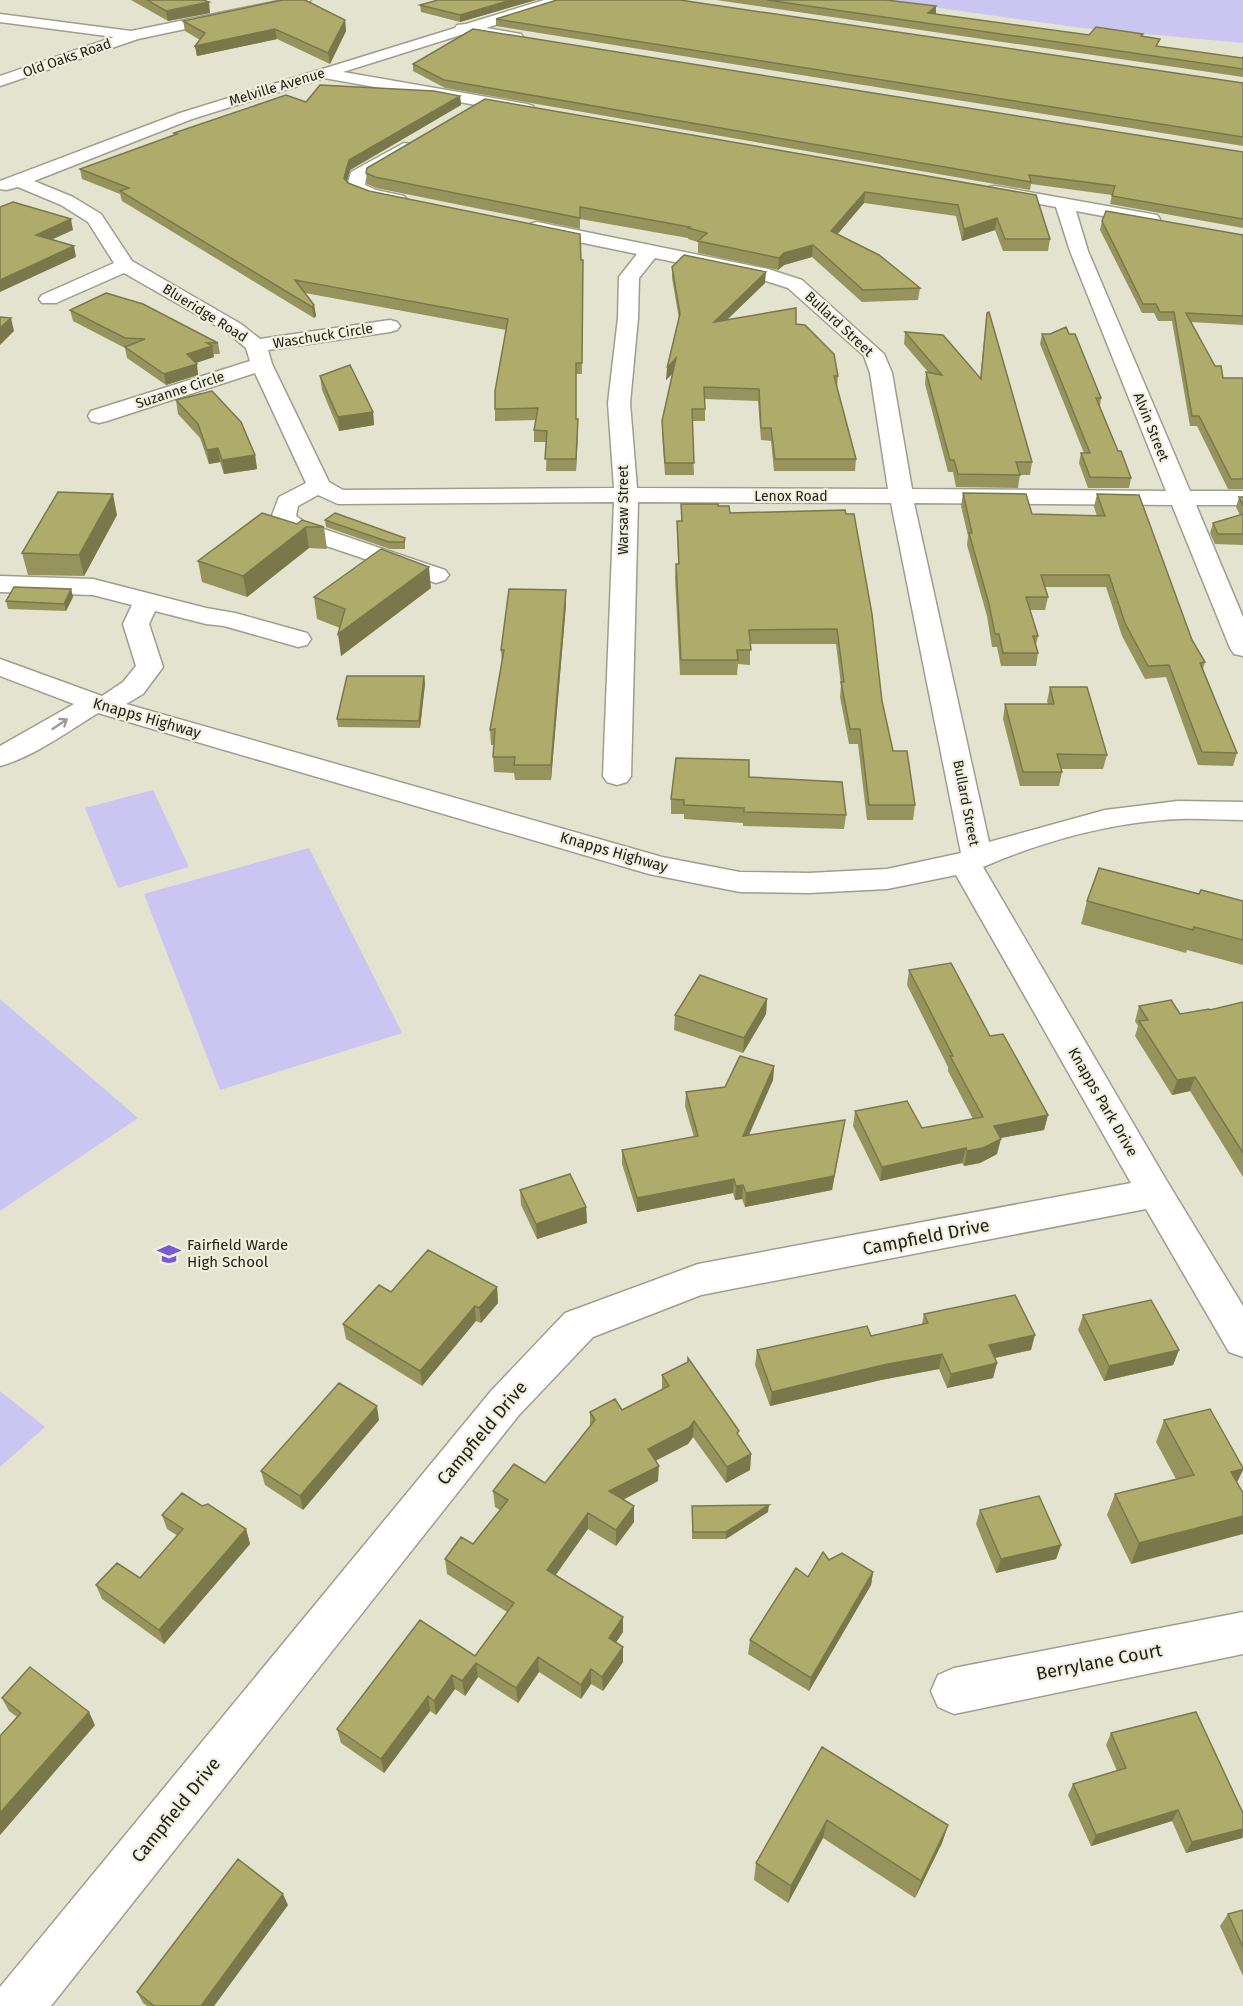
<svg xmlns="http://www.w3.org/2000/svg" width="1243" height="2006" viewBox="0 0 1243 2006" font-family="'Fira Sans',sans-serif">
<rect width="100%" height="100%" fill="#e3e3d0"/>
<!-- green -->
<path fill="#cbc5f2" d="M882,0H1243V43L1082,28Z
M153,790L189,867L118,888L85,808Z
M309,848L402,1033L220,1090L144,894Z
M0,999L138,1118L0,1211Z
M0,1391L45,1427L0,1467Z"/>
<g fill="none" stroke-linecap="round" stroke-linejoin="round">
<!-- minor casing -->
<g stroke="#9f9e8d" stroke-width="3">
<path id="minor" d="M283,0H311L304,4L138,39L0,86V76L114,37L0,22V14L131,31Z
M544,0H566L564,3L486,28L521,34L523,37L521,40L516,41L467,33L343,72L527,104L533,106L535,109L533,112L527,114L324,78L192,119L34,181L73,197L101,214L132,261L241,324L260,339L390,320L397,322L400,326L397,330L390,332L268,350L272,364L329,482L343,490L614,488L608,403L618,318L619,277L637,254L530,232L528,228L530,224L537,222L768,269L802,280L884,354L892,373L912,489L1166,491L1070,251L1056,207L995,196L989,195L986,191L989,187L995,186L1157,215L1160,219L1157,223L1151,225L1076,211L1088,251L1190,491H1243V505H1196L1243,617V656L1234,654L1230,648L1172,505L914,503L989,842L1105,810L1178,801L1243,802V820C1222,820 1200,818 1179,819C1112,822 1043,841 983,867L1168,1183L1243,1306V1357L1229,1352L1146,1209L701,1295L593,1337L519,1415L51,2006H0V1987L491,1391L565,1313L698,1264L1131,1183L956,875L887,889L809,893L740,892L649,874L98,713C69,731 33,757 0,766V746L74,704L0,676V659L102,696L123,682L136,666L123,624L132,605L93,595L0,592V576L93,579L206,608L235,613L307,633L311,639L307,645L298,647L224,626L206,624L155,611L149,624L163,667L143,694L126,704L662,857L740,872L809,873L887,869L961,853L891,503L638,502L631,776L627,782L617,785L607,782L603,776L614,502L338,504L318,495L298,506L296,516L306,523L445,570L449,575L445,580L436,583L288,533L271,518L279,497L306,483L255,373L107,421L99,423L91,421L88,416L91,411L250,361L246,348L227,332L124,273L56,303H42L39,299L42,295L114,263L88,222L61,205L18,187L6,190L0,189V181L180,113L455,28L457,25L466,24ZM655,258L763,280L788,288L864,356L870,373L888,489L637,488L630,403L638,318L639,278Z
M404,143L410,144L413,148L410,152L366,178L365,185L376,190L404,196L407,200L404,204C389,208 357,200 347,187L351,172Z
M1243,1612V1654L954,1714L938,1707L931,1691L938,1675L954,1668Z"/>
</g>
<!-- minor -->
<use href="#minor" fill="#fff" fill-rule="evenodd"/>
</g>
<!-- wall -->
<path fill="#96945c" d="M131,0H203L210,13L168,21Z
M536,0L460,22L421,12L420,5Z
M716,0H886L936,14L1089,35L1142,36L1158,46L1242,58L1243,57V77Z
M496,19L1243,83V146L496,26Z
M345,20L346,31L330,64L277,39L197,56L195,46L200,40L185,31L183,21Z
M413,64L1243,152V228L1110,204L1112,195L1031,184L1030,190L445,88L413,71Z
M460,96L461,105L350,170L347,182L348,183L369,191L580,234L582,374H576V419L578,430L576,471H546L547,442H534V430L536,420L495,421V409L506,330L305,293L314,305L316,316L314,318L122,201L120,194L82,179L80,169L175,135L174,133L306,102Z
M366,173L1036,195L1050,239L1048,251H1003L995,230L962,241L956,216L864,203L837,234L920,288L918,300L862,302L812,257L784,265L778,270L698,253V242L688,239V238L580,219V229L376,188L367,184Z
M1102,221L1243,235V325L1191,322L1215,366L1223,378H1243V489H1228L1197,426H1190L1172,321H1158L1154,313H1142L1100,230Z
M672,267L765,283L727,320L796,324L838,376L837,388L856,459L855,471H774L771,441L761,440L758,401L705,399V421H692L694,475H665L662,433V421L673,373L666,380L679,319L672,278Z
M70,310L218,343L220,354H213L214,357L196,363L198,375L166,385L127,358L125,348L73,321Z
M987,313L1032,462L1030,475H1020L1018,488L956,487L953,472H948L925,384L926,372H928L904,344L905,332L980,378Z
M1042,334L1101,398L1100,406L1118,451L1131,478L1129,488H1088L1079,463L1081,453H1084L1040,344Z
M320,376L373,412L374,425L339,431L322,390Z
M176,400L255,455L257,469L224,474L220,462L209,464L200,438L178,414Z
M963,493L1032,514L1097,516L1094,507L1097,494L1192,640L1205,662L1203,669L1237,753L1233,766L1198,765L1166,677L1145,679L1122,636L1106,587H1045L1048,597L1045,610H1030L1038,636L1036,645L1038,653L1036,666H1001L997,647H992L987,616L967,545L968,536L961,506Z
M1239,497H1243V545L1215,544L1210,533L1213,523L1240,515L1236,507Z
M681,504L718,506L730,513L845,510L882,701L893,751L915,805L913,820H867L858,744H849L840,697L841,685L836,644H750V665L738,664L737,675H680L675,578L676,564H678L677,521H681Z
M117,515L84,576L28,575L22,553Z
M325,520L405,538V549H390L326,527Z
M297,524L324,527L327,549L309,548L247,597L202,582L198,561Z
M431,588L341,656L340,628L317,619L314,597Z
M71,589L73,597L66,611L8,609L6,601Z
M566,605L551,780H515L514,773L494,772L493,757L494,745H491L490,730L502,663L501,650Z
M424,676L425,684L420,728L338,727L337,719Z
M1050,687L1107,755L1103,769H1061L1062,772L1059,786H1020L1003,719L1005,704H1048L1047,701Z
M749,777L846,815L844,829L743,826V823L684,819V814H671V799Z
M1199,894L1243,901V965L1187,950L1186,953L1081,924L1087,901Z
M909,970L990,1036L1048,1115L1044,1130L1000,1138L997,1154L980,1163L964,1166L962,1163L880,1181L853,1126L855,1111L922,1128L973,1119L948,1071V1067L907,985Z
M767,999L766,1014L743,1053L674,1030L675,1015Z
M1243,1002V1177L1190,1091L1172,1095L1135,1036L1138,1026L1135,1021L1139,1006L1180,1014L1210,1010Z
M774,1066L773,1080L749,1135L845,1120L832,1190L745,1207L742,1199L735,1200L733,1193L637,1212L622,1164V1150L694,1137L685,1106L686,1092L725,1087Z
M520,1190L586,1207L587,1223L537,1239L521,1205Z
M497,1287L498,1303L481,1323L476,1321L422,1386L346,1339L343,1324Z
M924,1314L1031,1350L995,1358L997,1363L993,1378L947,1388L939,1369L881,1380L770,1406L755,1365L757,1350L871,1336L922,1324Z
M1083,1315L1179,1350L1173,1365L1104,1381L1078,1330Z
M662,1375L739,1436L751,1454L750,1470L726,1483L693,1437L688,1444L655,1461L658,1481L623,1500L634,1506V1522L616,1546L588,1529L555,1575L623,1617V1632L616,1642L623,1647V1662L603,1691L591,1684L581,1699L539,1672L518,1703L478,1677L465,1696L455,1689L436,1715L430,1711L384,1773L341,1743L337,1729L475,1656L507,1612L447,1574L445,1559L473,1544L500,1510L495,1507L493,1491L545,1483L590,1426V1412L622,1410L662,1390Z
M379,1420L303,1510L265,1485L261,1471Z
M1164,1420L1243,1468V1470L1237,1482L1131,1564L1107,1515L1115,1494L1176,1479L1156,1442Z
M202,1506L246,1529L250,1544L164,1644L102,1599L96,1585L140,1578L178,1536L167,1529L162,1515Z
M692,1506L768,1512L726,1539H692Z
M980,1510L1061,1545L1056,1559L996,1573L976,1524Z
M829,1560L873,1572L871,1585L809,1691L748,1654L750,1640L808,1577Z
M2,1698L95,1725L0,1835V1736L17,1717L9,1711Z
M1111,1733L1243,1813V1837L1242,1838L1186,1853L1172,1821L1091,1846L1068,1795L1073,1784L1117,1771L1106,1745Z
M822,1747L948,1825L942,1843L915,1898L823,1838L788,1903L754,1880L756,1863Z
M288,1905L214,2006H147L143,2003L137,1992Z
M1243,1910V1976L1220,1926L1228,1914Z"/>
<!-- shaded-wall -->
<path fill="#7a784b" d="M511,0H536L460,22V15Z
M209,2L210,13L168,21L166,11Z
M936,6V14L928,13Z
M345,20L346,31L330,64L328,53Z
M275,29L277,39L197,56L195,46Z
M460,96L461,105L350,170L345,188L344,178L349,160Z
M865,192L864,203L830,243L831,231Z
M997,218L995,230L962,241L964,229Z
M71,219L73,230L38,246L36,235Z
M813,245L812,257L784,265L778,270L779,258L784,253Z
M74,246L76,257L0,292V280Z
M766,272L765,283L713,333L714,322Z
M314,305L316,316L314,318L312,307Z
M11,318L14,331L0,345V328Z
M212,346L214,357L189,365L187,354Z
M676,358V370L666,380L667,368Z
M197,364L198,375L166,385L164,374Z
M373,412L374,425L339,431L338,417Z
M578,419V430L576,471V459Z
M218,448L220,462L209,464L207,450Z
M255,455L257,469L224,474L222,460Z
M113,494L117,515L84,576L79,555Z
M306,527L309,548L247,597L243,576Z
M429,567L431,588L341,656L338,634Z
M71,589L73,597L66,611L64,604Z
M566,590V605L551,780V765Z
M424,676L425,684L420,728L419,721Z
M767,999L766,1014L743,1053L744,1038Z
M774,1066L773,1080L742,1150L743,1136Z
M1195,1077L1190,1091L1172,1095L1177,1080Z
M1048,1115L1044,1130L990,1140L994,1126Z
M845,1120L832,1190L745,1207L746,1193Z
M1001,1139L997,1154L980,1163L964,1166L967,1151Z
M966,1148L962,1163L880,1181L882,1167Z
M734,1179L733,1193L637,1212V1198Z
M743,1185L742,1199L735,1200L736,1186Z
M586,1207L587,1223L537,1239L536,1224Z
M497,1287L498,1303L481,1323L479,1308Z
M475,1306L476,1321L422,1386L420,1371Z
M1035,1335L1031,1350L985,1360L989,1345Z
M1179,1350L1173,1365L1104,1381L1109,1366Z
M942,1354L939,1369L881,1380L770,1406L772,1392L883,1365Z
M997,1363L993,1378L947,1388L951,1374Z
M377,1406L379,1420L303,1510L300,1496Z
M694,1421L693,1437L688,1444L647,1465L648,1449Z
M751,1454L750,1470L726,1483L727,1467Z
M659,1466L658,1481L609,1507V1491Z
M1243,1469V1470L1233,1490L1231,1472Z
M769,1505L768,1512L726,1539V1532Z
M634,1506V1522L616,1546V1530Z
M588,1513V1529L548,1586L547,1570Z
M1243,1516V1534L1131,1564L1139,1543Z
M246,1529L250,1544L164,1644L159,1630Z
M1061,1545L1056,1559L996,1573L1001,1559Z
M873,1572L871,1585L809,1691L811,1678Z
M623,1617V1632L609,1653V1638Z
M623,1647V1662L603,1691L602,1677Z
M538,1657L539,1672L518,1703L516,1688Z
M476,1663L478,1677L465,1696L462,1681Z
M591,1669V1684L581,1699V1685Z
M452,1675L455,1689L436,1715L434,1701Z
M428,1696L430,1711L384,1773L381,1759Z
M89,1712L95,1725L0,1835V1813Z
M1178,1810L1172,1821L1091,1846L1096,1835Z
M827,1820L823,1838L788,1903L791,1886Z
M948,1825L942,1843L915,1898L921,1881Z
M1243,1829L1242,1838L1186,1853L1192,1842Z
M283,1894L288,1905L214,2006H201Z"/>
<!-- building -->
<path fill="#afac6b" stroke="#7a784b" stroke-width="1.5" d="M147,0H203L209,2L166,11Z
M283,0H305L345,20L328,53L275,29L195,46L205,33L183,21Z
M438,0H511L460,15L420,5Z
M557,0H680L1243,83V137L496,19Z
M767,0H886L936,6L928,13L1089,35L1096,27L1143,34L1141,36L1160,39L1156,46L1242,58L1243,57V69Z
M473,29L1243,152V219L1112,196L1115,186L1029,175L1031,182L444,80L413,64Z
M320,85L434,91L460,96L349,160L344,178L348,183L369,191L580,234L581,260H583L582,363H576V419H578L576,459H545L547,431L534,430L538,408L495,409V391L508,319L295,280L314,305L312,307L120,191L129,188L80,169L177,134L174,133L286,95L306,102Z
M485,99L1036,195L1050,239H1005L997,218L964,229L958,205L865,192L831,231L879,255L920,288L863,290L813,245L784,253L779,258L698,241L707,233L688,228L690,227L580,207V218L375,177L366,173L367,168Z
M13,202L71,219L36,235L74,246L0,280V207Z
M1106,211L1243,235V316L1186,313L1215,366H1221L1223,378H1243V479H1231L1199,416H1192L1174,312H1160L1156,304H1143L1102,221Z
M684,255L766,272L714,322L796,308V324L805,325L834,354L838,376H834L856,459H775L771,428H761L759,389L704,387L705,409H692L694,463H665L662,421L676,358L667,368L680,314L672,267Z
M106,293L143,304L218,343H207L212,346L187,354L197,364L164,374L125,347L145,339L125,338L70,310Z
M989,312L1032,462H1016L1020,475L958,474L954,460H950L926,372L942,375L905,332L943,335L981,379L987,313Z
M0,317L11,318L0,328Z
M1066,327L1069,334H1075L1101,398H1096L1118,451H1121L1131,478L1090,477L1081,453H1090L1042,334H1050Z
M350,365L373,412L338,417L320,376Z
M212,391L241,422L255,455L222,460L218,448L207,450L198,424L176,400Z
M58,492L113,494L79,555L22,553Z
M963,493L1026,494L1032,514L1105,516L1097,494L1139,495L1192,640L1205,662L1200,663L1237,753L1202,752L1169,665L1148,666L1125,623L1109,575H1041L1048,597H1026L1038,636H1033L1038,653H1003L999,634H995L989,604L969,533H972Z
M1239,497H1243V506Z
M681,504H718V506H729L730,513L845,510L846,514H854L872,614L882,701L893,751H907L915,805H869L860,729H850L841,682H844L837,629L749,630L751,650H737L738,660H681L676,564H679L677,521H682Z
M262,513L297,524L302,520L324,527H306L243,576L198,561Z
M335,513L405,538L404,542H389L325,520Z
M1243,514V534H1218L1213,523Z
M381,549L429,567L338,634L345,609L314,597Z
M14,587L71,589L64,604L6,601Z
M509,589L566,590L551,765H514L515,757H493L495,729L490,730L504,650H501Z
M347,676H424L419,721L337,719Z
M1050,687H1087L1107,755L1057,754L1062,772H1023L1005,704H1054Z
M676,758L749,760V777L842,782L846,815L744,812V808L684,805V800L671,799Z
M1099,868L1199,894L1201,890L1243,901V940L1194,927L1193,930L1087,901Z
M951,963L990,1036L1003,1034L1048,1115L994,1126L1001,1139L983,1148L967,1151L966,1148L882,1167L855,1111L907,1101L922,1128L983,1117L950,1056H953L909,970Z
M700,975L767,999L744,1038L675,1015Z
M1171,1000L1180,1014L1209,1009L1210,1010L1243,1002V1153L1195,1077L1177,1080L1139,1021L1148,1020L1139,1006Z
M740,1056L774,1066L743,1136L845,1120L834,1176L746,1193L743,1185L736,1186L734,1179L637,1198L622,1150L698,1136L686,1092L725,1087Z
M570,1174L586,1207L536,1224L520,1190Z
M428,1250L497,1287L479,1308L475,1306L420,1371L343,1324L379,1285L391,1292Z
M1015,1295L1035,1335L989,1345L997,1363L951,1374L942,1354L883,1365L772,1392L757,1350L867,1326L871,1336L928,1323L924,1314Z
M1151,1300L1179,1350L1109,1366L1083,1315Z
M688,1358L739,1431L737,1433L751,1454L727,1467L694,1421L689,1428L648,1449L659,1466L609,1491L634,1506L616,1530L588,1513L547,1570L623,1617L609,1638L623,1647L602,1677L591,1669L581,1685L538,1657L516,1688L476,1663L462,1681L452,1675L434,1701L428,1696L381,1759L337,1729L420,1620L475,1656L514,1603L445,1559L461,1537L473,1544L508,1500L493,1491L514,1464L545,1483L595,1420L590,1412L615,1399L622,1410L669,1386L662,1375L688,1362Z
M339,1383L377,1406L300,1496L261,1471Z
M1210,1409L1243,1468V1469L1231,1472L1243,1493V1516L1139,1543L1115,1494L1194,1475L1164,1420Z
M182,1493L202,1506L208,1504L246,1529L159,1630L96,1585L117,1563L140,1578L183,1529L162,1515Z
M1039,1496L1061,1545L1001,1559L980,1510Z
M769,1505L726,1532H693L692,1506Z
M823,1552L829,1560L842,1553L873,1572L811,1678L750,1640L796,1568L808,1577Z
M30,1667L89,1712L0,1813V1736L21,1713L2,1698Z
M1196,1712L1243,1813V1829L1192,1842L1178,1810L1096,1835L1073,1784L1126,1768L1111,1733Z
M822,1747L948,1825L921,1881L827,1820L791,1886L756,1863Z
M238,1859L283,1894L201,2006H154L137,1992Z
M1243,1910V1947L1228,1914Z"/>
<!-- one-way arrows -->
<defs><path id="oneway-shaft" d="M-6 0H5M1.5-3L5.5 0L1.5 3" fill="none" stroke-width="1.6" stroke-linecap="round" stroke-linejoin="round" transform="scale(1.5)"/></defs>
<use stroke="#9b9b98" href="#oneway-shaft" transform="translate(60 724) rotate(-34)"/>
<!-- icons -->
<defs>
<g id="school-bare" transform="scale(1.8)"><path d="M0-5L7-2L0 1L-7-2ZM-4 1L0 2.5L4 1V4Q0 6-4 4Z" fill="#795ad4" stroke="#f1f0de" stroke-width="2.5" paint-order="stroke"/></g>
</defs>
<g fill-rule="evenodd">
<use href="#school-bare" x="169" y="1254"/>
</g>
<g text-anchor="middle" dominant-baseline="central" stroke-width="4.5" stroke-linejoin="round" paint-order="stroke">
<!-- far-street labels -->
<g font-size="14" fill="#21211a" stroke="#f1f0de">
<text transform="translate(67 58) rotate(-19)">Old Oaks Road</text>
<text transform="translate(277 87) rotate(-17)">Melville Avenue</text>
<text transform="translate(205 313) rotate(32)">Blueridge Road</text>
<text transform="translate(839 324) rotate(43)">Bullard Street</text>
<text transform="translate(323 336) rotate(-9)">Waschuck Circle</text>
<text transform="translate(180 390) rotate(-18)">Suzanne Circle</text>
<text transform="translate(1151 427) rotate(68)">Alvin Street</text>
<text x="791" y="496">Lenox Road</text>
<text transform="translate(623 510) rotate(-90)">Warsaw Street</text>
<text transform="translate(966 803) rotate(79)">Bullard Street</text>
</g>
<!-- street labels -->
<g font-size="15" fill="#21211a" stroke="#f1f0de">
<text transform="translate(147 718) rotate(16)">Knapps Highway</text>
<text transform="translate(614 852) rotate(16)">Knapps Highway</text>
<text transform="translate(1103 1102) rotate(60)">Knapps Park Drive</text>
</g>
<!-- poi labels -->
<g font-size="15" fill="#21211a" stroke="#f1f0de" text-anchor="start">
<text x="187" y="1245">Fairfield Warde<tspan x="187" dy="17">High School</tspan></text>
</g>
<!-- near-street labels -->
<g font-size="18" fill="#21211a" stroke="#f1f0de">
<text transform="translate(926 1237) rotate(-11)">Campfield Drive</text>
<text transform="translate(482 1433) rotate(-50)">Campfield Drive</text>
<text transform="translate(1099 1662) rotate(-11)">Berrylane Court</text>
<text transform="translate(176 1810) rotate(-51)">Campfield Drive</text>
</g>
</g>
</svg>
